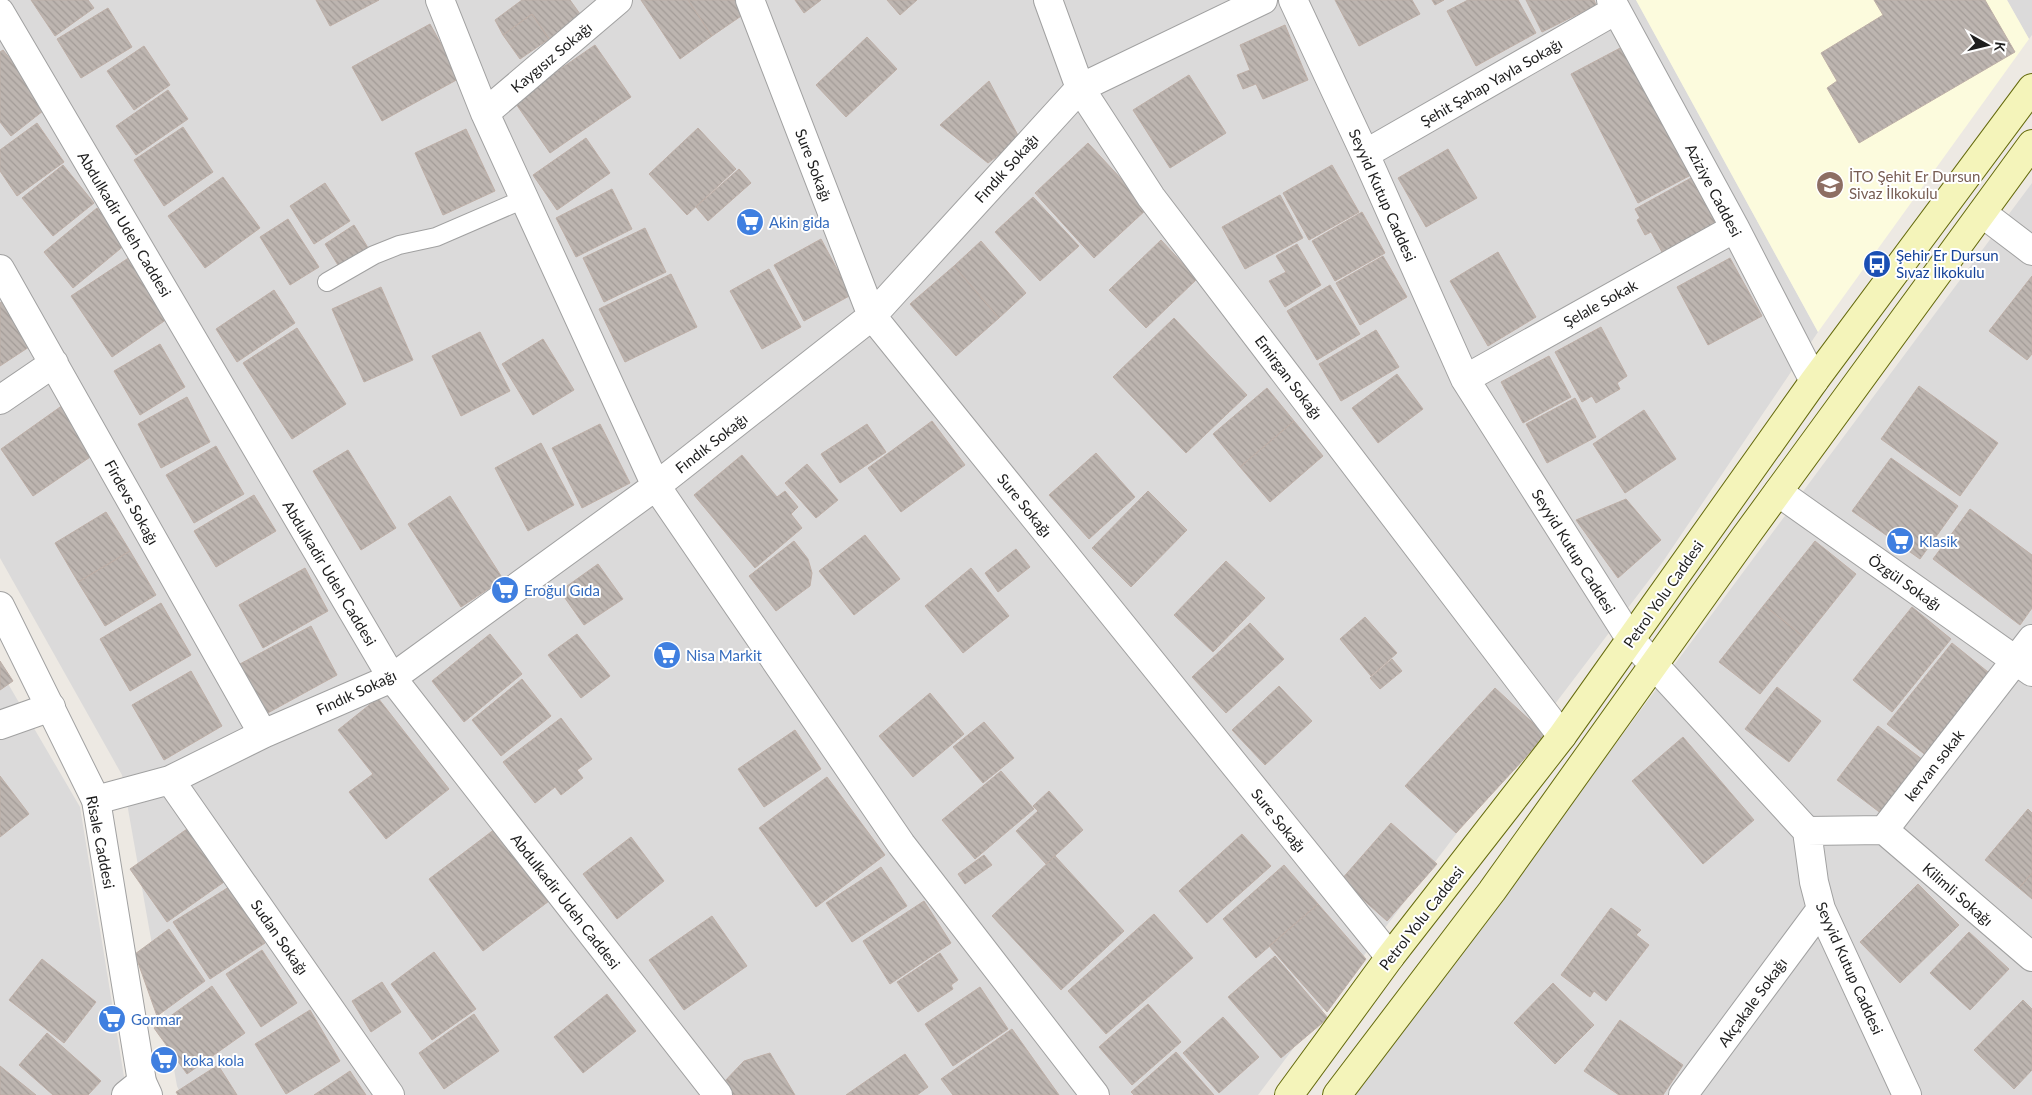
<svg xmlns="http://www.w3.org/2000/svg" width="2032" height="1095" viewBox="0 0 2032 1095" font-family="Lato,sans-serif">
<defs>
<pattern id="building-back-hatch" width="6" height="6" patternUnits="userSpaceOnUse" patternTransform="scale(1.25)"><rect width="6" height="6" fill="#bdb5b0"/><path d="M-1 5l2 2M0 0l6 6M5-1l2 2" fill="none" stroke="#a29b97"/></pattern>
</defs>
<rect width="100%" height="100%" fill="#ede9e3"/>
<!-- residential -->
<path fill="#dbdada" d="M0,0H1636L1818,332L1662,563L1258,1095H181L177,1086L122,775L0,558Z
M2007,0H2032V35L2029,39Z
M2032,183V1095H1355Z
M0,670L80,807L127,1095H0Z"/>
<!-- education -->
<path fill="#fcfbdd" d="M1636,0H2007L2029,39L1818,332Z"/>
<!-- building -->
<path fill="url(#building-back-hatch)" stroke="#beafa7" d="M31,0H88L94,8L55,36Z
M316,0H379L330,26Z
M522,0H570L580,14L549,39L532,14L503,35L495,20Z
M641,0H688L712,36L680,59Z
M688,0H739L747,12L712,36Z
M795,0H821L804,13Z
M887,0H917L900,15Z
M1335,0H1412L1420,14L1359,46Z
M1432,0H1444L1435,5Z
M1468,0H1518L1536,33L1476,66L1447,11Z
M1526,0H1594L1596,5L1542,32Z
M1874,0H1985L2015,52L1859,143L1827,88L1837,81L1821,53L1883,15Z
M108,8L132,47L81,78L57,39Z
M532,14L549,39L520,59L503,35Z
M430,24L460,78L382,121L352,67Z
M1285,25L1308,80L1263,99L1256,84L1243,89L1237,75L1250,70L1240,45Z
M867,37L897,69L846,117L816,85Z
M595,45L631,97L550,153L514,101Z
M144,46L170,85L134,110L107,71Z
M1624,46L1691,175L1638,203L1571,74Z
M3,50L48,107L11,136L0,122V52Z
M1189,75L1226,133L1170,168L1133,110Z
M989,81L1020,139L988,163L940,125Z
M168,90L188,119L136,155L116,126Z
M37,123L64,162L17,196L0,171V150Z
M183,127L213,172L164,206L134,160Z
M698,128L736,169L687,215L649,174Z
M466,129L495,191L443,215L415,153Z
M586,138L610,173L557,210L533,175Z
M1088,143L1148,208L1094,258L1035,193Z
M1448,149L1477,198L1426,227L1398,178Z
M63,165L94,203L53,236L22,198Z
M1332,165L1359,212L1309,240L1283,193Z
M739,169L751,183L708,221L696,207Z
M223,177L260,228L205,268L168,216Z
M1691,178L1716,223L1662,252L1651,232L1645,235L1637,220L1640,218L1635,209Z
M325,183L350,221L314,244L290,206Z
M612,189L632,229L576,257L556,218Z
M1280,195L1303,238L1245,269L1222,227Z
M1033,197L1079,246L1040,281L995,232Z
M97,208L126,244L73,288L44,252Z
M1362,212L1385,253L1335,281L1312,241Z
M288,219L319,267L290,285L260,237Z
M354,225L370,251L341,270L325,244Z
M645,228L666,272L604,302L583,258Z
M821,239L851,295L804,321L774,265Z
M1161,240L1197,279L1146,328L1109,290Z
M981,241L1026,293L999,318L954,266Z
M1297,244L1321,285L1285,307L1269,281L1286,272L1276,256Z
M1498,252L1536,317L1488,346L1450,281Z
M1383,256L1407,297L1360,325L1336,283Z
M130,257L170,317L112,357L71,296Z
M1730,258L1762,316L1708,345L1677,287Z
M954,266L999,318L956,356L910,304Z
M769,269L801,327L762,349L730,291Z
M671,274L697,327L625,362L599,309Z
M2032,276V354L2027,360L1989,331Z
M1330,285L1360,334L1317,360L1287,311Z
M381,287L413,360L364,382L332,309Z
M274,290L295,323L237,362L216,329Z
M3,301L32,345L0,366V303Z
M1174,318L1247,395L1186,453L1113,377Z
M1601,327L1627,376L1617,383L1620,389L1596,403L1592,396L1582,402L1555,352Z
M297,328L346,404L292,439L243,363Z
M1376,330L1399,367L1341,401L1319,364Z
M480,332L510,391L461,416L432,356Z
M543,339L574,390L533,415L502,364Z
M160,344L185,387L140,415L114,371Z
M1549,356L1571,397L1523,423L1501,382Z
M1397,374L1423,409L1378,443L1352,408Z
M1919,386L1998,443L1960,496L1881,439Z
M1267,388L1294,421L1240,467L1213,434Z
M187,397L210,442L161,468L138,424Z
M1575,398L1596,437L1547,463L1526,424Z
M63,405L96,453L33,496L1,449Z
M1644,410L1676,459L1625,493L1593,444Z
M932,421L965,465L901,512L868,468Z
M1294,421L1323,456L1270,502L1240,467Z
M600,424L630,483L582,508L552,448Z
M867,424L886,452L840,483L821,454Z
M541,443L574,505L528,531L495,468Z
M216,446L244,494L194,523L166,475Z
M348,450L396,528L361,550L313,471Z
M1096,453L1135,497L1089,539L1049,495Z
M742,455L777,497L785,491L798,507L791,514L802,528L755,568L694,495Z
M1891,458L1958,506L1920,559L1852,511Z
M807,464L838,500L816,518L785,483Z
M1148,491L1187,530L1131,587L1092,548Z
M254,495L276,531L216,567L194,531Z
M450,496L503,579L461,607L408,524Z
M1626,499L1661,540L1618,578L1576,520Z
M1970,509L2032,555V608L2020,625L1933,559Z
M106,512L130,551L78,582L55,543Z
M865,535L900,579L854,615L819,571Z
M794,541L808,559L812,573L810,586L776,611L749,576Z
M1815,541L1856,574L1805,638L1764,605Z
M1016,549L1030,567L998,592L985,573Z
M130,551L156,595L105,626L78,582Z
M1226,561L1265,598L1213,652L1174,615Z
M598,564L623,599L584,625L560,591Z
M305,568L328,611L263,648L239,605Z
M971,568L1009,616L963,653L925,606Z
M161,603L191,655L130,691L100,639Z
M1764,605L1805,638L1760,694L1719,662Z
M1912,607L1951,639L1892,712L1853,680Z
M1365,617L1397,653L1371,676L1340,639Z
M1250,623L1284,659L1226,713L1192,677Z
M311,626L337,675L264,715L238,665Z
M490,634L522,674L464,722L432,681Z
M577,634L610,676L581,698L548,655Z
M1952,643L1993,676L1928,757L1887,724Z
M1392,659L1402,671L1380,689L1370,678Z
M0,661L13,681L0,690Z
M191,671L222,726L164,760L132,705Z
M522,679L551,716L501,756L472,720Z
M1279,686L1312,721L1265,765L1232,730Z
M1777,687L1821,721L1789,762L1745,729Z
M1495,688L1546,735L1456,833L1405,786Z
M930,693L964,734L913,777L879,736Z
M378,698L449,789L386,839L349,792L373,774L338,730Z
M561,718L592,759L577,770L583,778L561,795L555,787L535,803L503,762Z
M984,722L1014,758L983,783L953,747Z
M1878,726L1923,760L1882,814L1837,780Z
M795,730L821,769L764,807L738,769Z
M1683,737L1754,820L1703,864L1632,781Z
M1001,771L1034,809L975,859L942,820Z
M0,776L29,814L0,837Z
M827,777L885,855L816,907L759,828Z
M1049,791L1083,830L1046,864L1016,831L1038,811L1033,806Z
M2028,809L2032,813V873L2019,888L1985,860Z
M1391,823L1437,864L1387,921L1341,880Z
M187,829L224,882L167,922L130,869Z
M495,829L549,901L483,951L429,879Z
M1242,834L1271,866L1207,923L1179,891Z
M631,837L664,881L617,919L583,874Z
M984,855L992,865L965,884L958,874Z
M1055,856L1124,931L1061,990L992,916Z
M1284,865L1318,904L1256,958L1223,919Z
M881,867L907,906L852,942L826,903Z
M2032,873V899L2019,888Z
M1918,884L1959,925L1900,983L1860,942Z
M229,887L265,943L210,979L173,922Z
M924,901L951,943L890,984L863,941Z
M1318,904L1366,959L1327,1012L1269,946Z
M1611,908L1641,930L1636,935L1649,945L1606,1001L1594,991L1590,997L1561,975Z
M1154,914L1193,958L1106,1034L1068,991Z
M712,916L747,966L684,1010L649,960Z
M169,929L205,981L157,1016L135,954Z
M1969,932L2009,969L1970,1010L1930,973Z
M262,950L297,1003L261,1027L226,974Z
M434,952L476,1009L432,1040L391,984Z
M940,953L958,980L951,985L953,989L918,1012L897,982Z
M1275,956L1328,1018L1281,1058L1228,997Z
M42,959L96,1002L64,1043L9,1000Z
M382,982L401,1012L371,1032L352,1001Z
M1553,983L1594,1025L1555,1064L1514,1023Z
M212,986L245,1033L187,1074L154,1028Z
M980,987L1008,1029L953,1066L925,1024Z
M607,994L636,1031L583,1073L554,1037Z
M2023,1000L2032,1009V1070L2014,1089L1974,1050Z
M1148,1004L1181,1042L1132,1085L1099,1047Z
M310,1010L340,1061L286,1094L255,1044Z
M474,1014L499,1051L444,1089L419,1053Z
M1223,1017L1259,1057L1219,1093L1183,1053Z
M1620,1020L1683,1065L1663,1095H1619L1584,1071Z
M1012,1029L1059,1095H953L941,1079Z
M47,1033L101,1081L88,1095H53L19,1065Z
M1176,1052L1214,1095H1134L1131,1092Z
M770,1053L795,1095H733L723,1083L744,1061Z
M905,1054L928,1087L917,1095H846Z
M218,1065L237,1095H178L176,1092Z
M0,1066L36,1095H0Z
M350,1071L366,1095H314Z"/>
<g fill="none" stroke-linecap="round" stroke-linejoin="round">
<!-- service casing -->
<g stroke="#a1a1a1" stroke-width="20">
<path id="service" d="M327,282L374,255L399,245L436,237L524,199"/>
</g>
<!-- minor casing -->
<g stroke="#a1a1a1" stroke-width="30">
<path id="minor" d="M440,0L485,113L656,486L901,844L1095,1095
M750,0L872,316L1390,957
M1048,0L1080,88L1151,197L1562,736
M1293,0L1365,154L1465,379L1631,640L1807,831L1814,882L1821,909L1907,1095
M1611,0L1735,228L1814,381
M0,12L392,678L718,1095
M485,113L618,0
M1365,154L1616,10
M1982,213L2032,251
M0,269L263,734
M1465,379L1735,228
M0,400L54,363
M1778,492L2032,672
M0,725L51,707
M170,780L390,1095
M96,800L170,780L263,734L392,678L656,486L872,316L1080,88L1263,0
M1884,830L2032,957
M1807,831L1884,830L2032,639
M126,1095L142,1082
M1683,1095L1821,909"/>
</g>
<!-- tertiary casing -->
<g stroke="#a1a1a1" stroke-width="30">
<path id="tertiary" d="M0,606L96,800L142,1082L148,1095"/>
</g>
<!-- secondary casing -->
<g stroke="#656a0d" stroke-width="30">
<path id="secondary" d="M1289,1095L1390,957L1562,736L1814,381L2032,88
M1337,1095L1492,891L1745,537L2032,144"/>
</g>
<!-- service -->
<use href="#service" stroke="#fff" stroke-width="18"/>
<!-- minor -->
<use href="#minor" stroke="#fff" stroke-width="28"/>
<!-- tertiary -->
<use href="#tertiary" stroke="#fff" stroke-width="28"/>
<!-- secondary -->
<use href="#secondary" stroke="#f4f4ba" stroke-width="28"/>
</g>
<!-- icons -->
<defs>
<g id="school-disc" transform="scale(1.4375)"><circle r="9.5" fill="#8d6e63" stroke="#fff"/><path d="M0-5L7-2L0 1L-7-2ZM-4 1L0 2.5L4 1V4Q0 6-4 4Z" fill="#fff"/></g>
<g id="supermarket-disc" transform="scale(1.4375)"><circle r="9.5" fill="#3f7fe0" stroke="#fff"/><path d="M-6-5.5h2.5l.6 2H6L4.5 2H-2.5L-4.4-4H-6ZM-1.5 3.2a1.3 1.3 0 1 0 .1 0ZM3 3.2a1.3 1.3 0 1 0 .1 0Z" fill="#fff"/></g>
<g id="bus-disc" transform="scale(1.4375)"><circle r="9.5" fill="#1a4fb4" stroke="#fff"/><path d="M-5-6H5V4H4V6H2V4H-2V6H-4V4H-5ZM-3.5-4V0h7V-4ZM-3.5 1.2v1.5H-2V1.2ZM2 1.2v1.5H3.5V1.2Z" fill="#fff"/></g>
</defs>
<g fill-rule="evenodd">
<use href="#school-disc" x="1830" y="185"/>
<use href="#supermarket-disc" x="750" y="222"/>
<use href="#bus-disc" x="1877" y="264"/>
<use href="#supermarket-disc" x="1900" y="541"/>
<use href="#supermarket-disc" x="505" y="590"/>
<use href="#supermarket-disc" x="667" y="655"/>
<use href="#supermarket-disc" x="112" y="1019"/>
<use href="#supermarket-disc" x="164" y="1060"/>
</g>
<g text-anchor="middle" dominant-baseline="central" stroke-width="4" stroke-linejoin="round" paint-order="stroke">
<!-- street labels -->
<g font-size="15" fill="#1d1d1d" stroke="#fff">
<text transform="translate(551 57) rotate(-40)">Kaygısız Sokağı</text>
<text transform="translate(1491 82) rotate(-30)">Şehit Şahap Yayla Sokağı</text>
<text transform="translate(814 165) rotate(69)">Sure Sokağı</text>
<text transform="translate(1006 168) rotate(-48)">Fındık Sokağı</text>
<text transform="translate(1714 190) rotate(62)">Aziziye Caddesi</text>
<text transform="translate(1383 195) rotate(66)">Seyyid Kutup Caddesi</text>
<text transform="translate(125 224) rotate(59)">Abdulkadir Udeh Caddesi</text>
<text transform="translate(1600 303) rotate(-29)">Şelale Sokak</text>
<text transform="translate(1289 377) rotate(53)">Emirgan Sokağı</text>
<text transform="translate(711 443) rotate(-38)">Fındık Sokağı</text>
<text transform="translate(132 502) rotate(61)">Firdevs Sokağı</text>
<text transform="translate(1025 505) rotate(51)">Sure Sokağı</text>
<text transform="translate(1574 551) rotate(58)">Seyyid Kutup Caddesi</text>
<text transform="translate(330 573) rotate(59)">Abdulkadir Udeh Caddesi</text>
<text transform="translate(1905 582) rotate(35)">Özgül Sokağı</text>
<text transform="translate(1663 594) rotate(-55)">Petrol Yolu Caddesi</text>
<text transform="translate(356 692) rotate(-25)">Fındık Sokağı</text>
<text transform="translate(1934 765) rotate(-52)">kervan sokak</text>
<text transform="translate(1279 820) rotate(51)">Sure Sokağı</text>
<text transform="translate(101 842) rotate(79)">Risale Caddesi</text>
<text transform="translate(1958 894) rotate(41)">Kilimli Sokağı</text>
<text transform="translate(566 901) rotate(52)">Abdulkadir Udeh Caddesi</text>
<text transform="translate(1421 918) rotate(-52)">Petrol Yolu Caddesi</text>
<text transform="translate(280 937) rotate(55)">Sudan Sokağı</text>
<text transform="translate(1850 968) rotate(66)">Seyyid Kutup Caddesi</text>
<text transform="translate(1752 1002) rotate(-54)">Akçakale Sokağı</text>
</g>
<!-- education labels -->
<g font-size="15" fill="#785e54" stroke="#fff" text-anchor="start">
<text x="1849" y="176">İTO Şehit Er Dursun<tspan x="1849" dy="17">Sivaz İlkokulu</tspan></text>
</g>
<!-- shop labels -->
<g font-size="15" fill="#366cbe" stroke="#fff" text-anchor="start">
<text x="769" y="222">Akin gida</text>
<text x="1919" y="541">Klasik</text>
<text x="524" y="590">Eroğul Gıda</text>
<text x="686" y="655">Nisa Markit</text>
<text x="131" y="1019">Gormar</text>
<text x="183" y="1060">koka kola</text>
</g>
<!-- transit labels -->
<g font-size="15" fill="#164399" stroke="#fff" text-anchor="start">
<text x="1896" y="255">Şehir Er Dursun<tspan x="1896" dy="17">Sıvaz İlkokulu</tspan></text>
</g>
</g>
<!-- north arrow -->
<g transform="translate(1987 45) rotate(98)" stroke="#ffffff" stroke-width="4" paint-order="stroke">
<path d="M0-4L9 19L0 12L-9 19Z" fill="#1d1d1d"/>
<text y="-8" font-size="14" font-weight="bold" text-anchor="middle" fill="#1d1d1d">K</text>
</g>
</svg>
